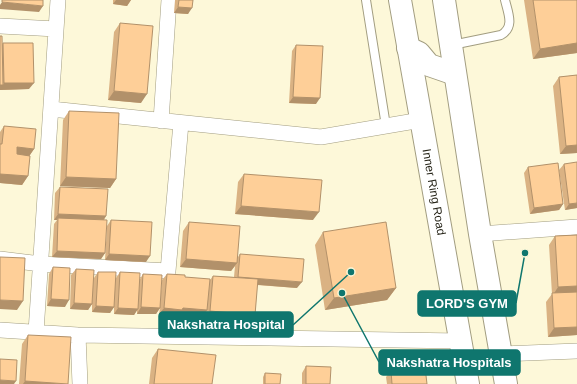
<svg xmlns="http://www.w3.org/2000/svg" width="577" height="384" viewBox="0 0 577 384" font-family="Arial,sans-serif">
<rect width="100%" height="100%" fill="#fdf8d9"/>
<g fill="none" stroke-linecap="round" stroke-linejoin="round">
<!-- service casing -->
<g stroke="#a29d80" stroke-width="10">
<path id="service" d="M366,0L386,126
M452,45L501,35C515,27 508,13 505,0"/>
</g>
<!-- minor casing -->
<g stroke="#a29d80" stroke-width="16">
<path id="minor" d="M0,26L56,29
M51,109L321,137L421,120
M161,121L169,0
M480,234L577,227
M0,259L41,264L168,271L181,123
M0,330L78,335L460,341
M36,332L58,0
M78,335L80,384
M501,354L577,351"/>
</g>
<!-- trunk casing -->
<g stroke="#a29d80" stroke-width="24">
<g id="trunk">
<path id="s1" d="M400,0L468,384"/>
<path d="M444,0L480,234L506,384"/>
<path d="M408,48L419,53L429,65L455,74"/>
</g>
</g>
<!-- service -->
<use href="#service" stroke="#fff" stroke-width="8"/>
<!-- minor -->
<use href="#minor" stroke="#fff" stroke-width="15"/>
<!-- trunk -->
<use href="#trunk" stroke="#fff" stroke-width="22"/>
</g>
<!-- wall -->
<path fill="#dab283" d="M113,0H131L127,6L113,4Z
M175,0H193L188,14L174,13Z
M524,0H577V53L533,59Z
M120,23L141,103L108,100L114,32Z
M3,43L29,89L0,90L2,45Z
M296,45L316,104L289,103L292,51Z
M577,75V153L560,154L553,86L559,77Z
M69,111L116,179L110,188L60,186L63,120Z
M4,126L34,149L29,156L28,176L22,185L0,183V132Z
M564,164L577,208L565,210L559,170Z
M528,167L563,204L559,210L530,214L524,173Z
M244,174L313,220L235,214L238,182Z
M60,187L106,216L104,220L105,253L101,259L52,257L54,224L57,220H54L55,193Z
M111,220L146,262L105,260L107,226Z
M189,222L238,257L240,254L297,288L257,285L255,315L251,321L206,317V311L203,316L179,314L178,316L159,314L160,308L156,314H137V310L134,315L114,314V307L110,313L92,312V304L88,310L70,309L71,275L76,269L94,278L98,272L116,278L120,272L140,279L143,274L160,304L162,280L167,274L185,277L210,280L213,276L234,277L235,266L231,271L180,267L183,231Z
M323,232L396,288L387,300L325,310L315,245Z
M577,235V335L548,337L546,302L552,294L549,245L555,236Z
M53,267L65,307L47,306L49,274Z
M28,335L68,384H19L22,344Z
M158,349L212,384H149L152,358Z
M306,366L330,384H302V373Z
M391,371L427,384H387L386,377Z
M265,373L280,384H263V377Z"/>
<!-- shaded-wall -->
<path fill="#b2916a" d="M116,0H131L127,6L113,4Z
M2,2L43,6L39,12L0,9V5Z
M178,7L192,8L188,14L174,13Z
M577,43V53L533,59L540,49Z
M4,83H34L29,89L0,90V85H3Z
M114,91L147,94L141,103L108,100Z
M293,97L320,98L316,104L289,103Z
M577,145V153L560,154L566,146Z
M17,147L34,149L28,158L11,156Z
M0,174L28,176L22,185L0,183Z
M66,177L116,179L110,188L60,186Z
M577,203V208L565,210L569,204Z
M563,204L559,210L530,214L534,208Z
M241,206L319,212L313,220L235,214Z
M58,214L106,216L102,222L58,218L57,220H54Z
M57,251L105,253L101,259L52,257Z
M109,254L150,256L146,262L105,260Z
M186,259L237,263L231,271L180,267Z
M238,277L302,282L297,288L234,283Z
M577,286V294L553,295L558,287Z
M396,288L387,300L325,310L334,298Z
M51,299L69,300L65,307L47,306Z
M0,300L23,301L17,310L0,309Z
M74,303L92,304L88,310L70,309Z
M96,306L114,307L110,313L92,312Z
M141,307L160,308L156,314H137Z
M118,308L138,309L134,315L114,314Z
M164,308H183L207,310L203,316L179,314L178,316L159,314Z
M210,311L255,315L251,321L206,317Z
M577,327V335L548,337L554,328Z
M0,380L16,381L14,384H0Z
M25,381L68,384H23Z"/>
<!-- building -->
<path fill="#fecf98" stroke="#b2916a" d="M2,0H43V6L2,2Z
M179,0H193L192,8L178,7Z
M533,0H577V43L540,49Z
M120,23L153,26L147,94L114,91Z
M0,36H2L3,85H0Z
M3,43H33L34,83H4Z
M296,45L323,46L320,98L293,97Z
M577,75V145L566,146L559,77Z
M69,111L119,113L116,179L66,177Z
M4,126L36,129L34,149L17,147V154L30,156L28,176L0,174V144H2Z
M577,162V203L569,204L564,164Z
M558,163L563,204L534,208L528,167Z
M244,174L322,180L319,212L241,206Z
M60,187L108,189L106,216L58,214Z
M58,218L107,220L105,253L57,251Z
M111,220L152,222L150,256L109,254Z
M189,222L240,226L237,263L186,259Z
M386,222L396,288L334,298L323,232Z
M577,235V286L558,287L555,236Z
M240,254L304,259L302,282L238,277Z
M0,257L25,258L23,301L0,300Z
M53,267L70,268L69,300L51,299Z
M76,269L94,270L92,304L74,303Z
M98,272H116L114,307L96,306Z
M120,272L140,273L138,309L118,308Z
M143,274L162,275L160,308L141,307Z
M167,274L185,275V277L210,279L207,310L183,308L182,310L164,308Z
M213,276L258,279L255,315L210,311Z
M577,292V327L554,328L552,293Z
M28,335L71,337L68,384L25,381Z
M158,349L216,355L212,384H154Z
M0,359L17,360L16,381L0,380Z
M306,366L331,367L330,384H306Z
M425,367L427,384H392L391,371Z
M265,373L281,374L280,384H265Z"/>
<g text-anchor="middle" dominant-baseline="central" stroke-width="3.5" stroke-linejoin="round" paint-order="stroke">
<!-- street labels -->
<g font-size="12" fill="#28261a" stroke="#fdf8d9">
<text stroke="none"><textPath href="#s1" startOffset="195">Inner Ring Road</textPath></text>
</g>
</g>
<!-- callouts -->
<path fill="none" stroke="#0f766e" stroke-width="1.5" d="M525 253L516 303M351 272L293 325M342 293L379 362"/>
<g fill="#0f766e" stroke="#fdf8d9" stroke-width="1.5">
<circle cx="525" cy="253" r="4"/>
<circle cx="351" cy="272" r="4"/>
<circle cx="342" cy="293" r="4"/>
</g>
<g fill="#0f766e" stroke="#0f766e" stroke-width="1.5">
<rect x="418" y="291" width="98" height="25" rx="4"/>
<rect x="159" y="312" width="134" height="25" rx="4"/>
<rect x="379" y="350" width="141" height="25" rx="4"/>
</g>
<g font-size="13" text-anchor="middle" font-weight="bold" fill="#fff">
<text x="467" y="308">LORD'S GYM</text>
<text x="226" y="329">Nakshatra Hospital</text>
<text x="449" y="367">Nakshatra Hospitals</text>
</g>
</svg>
